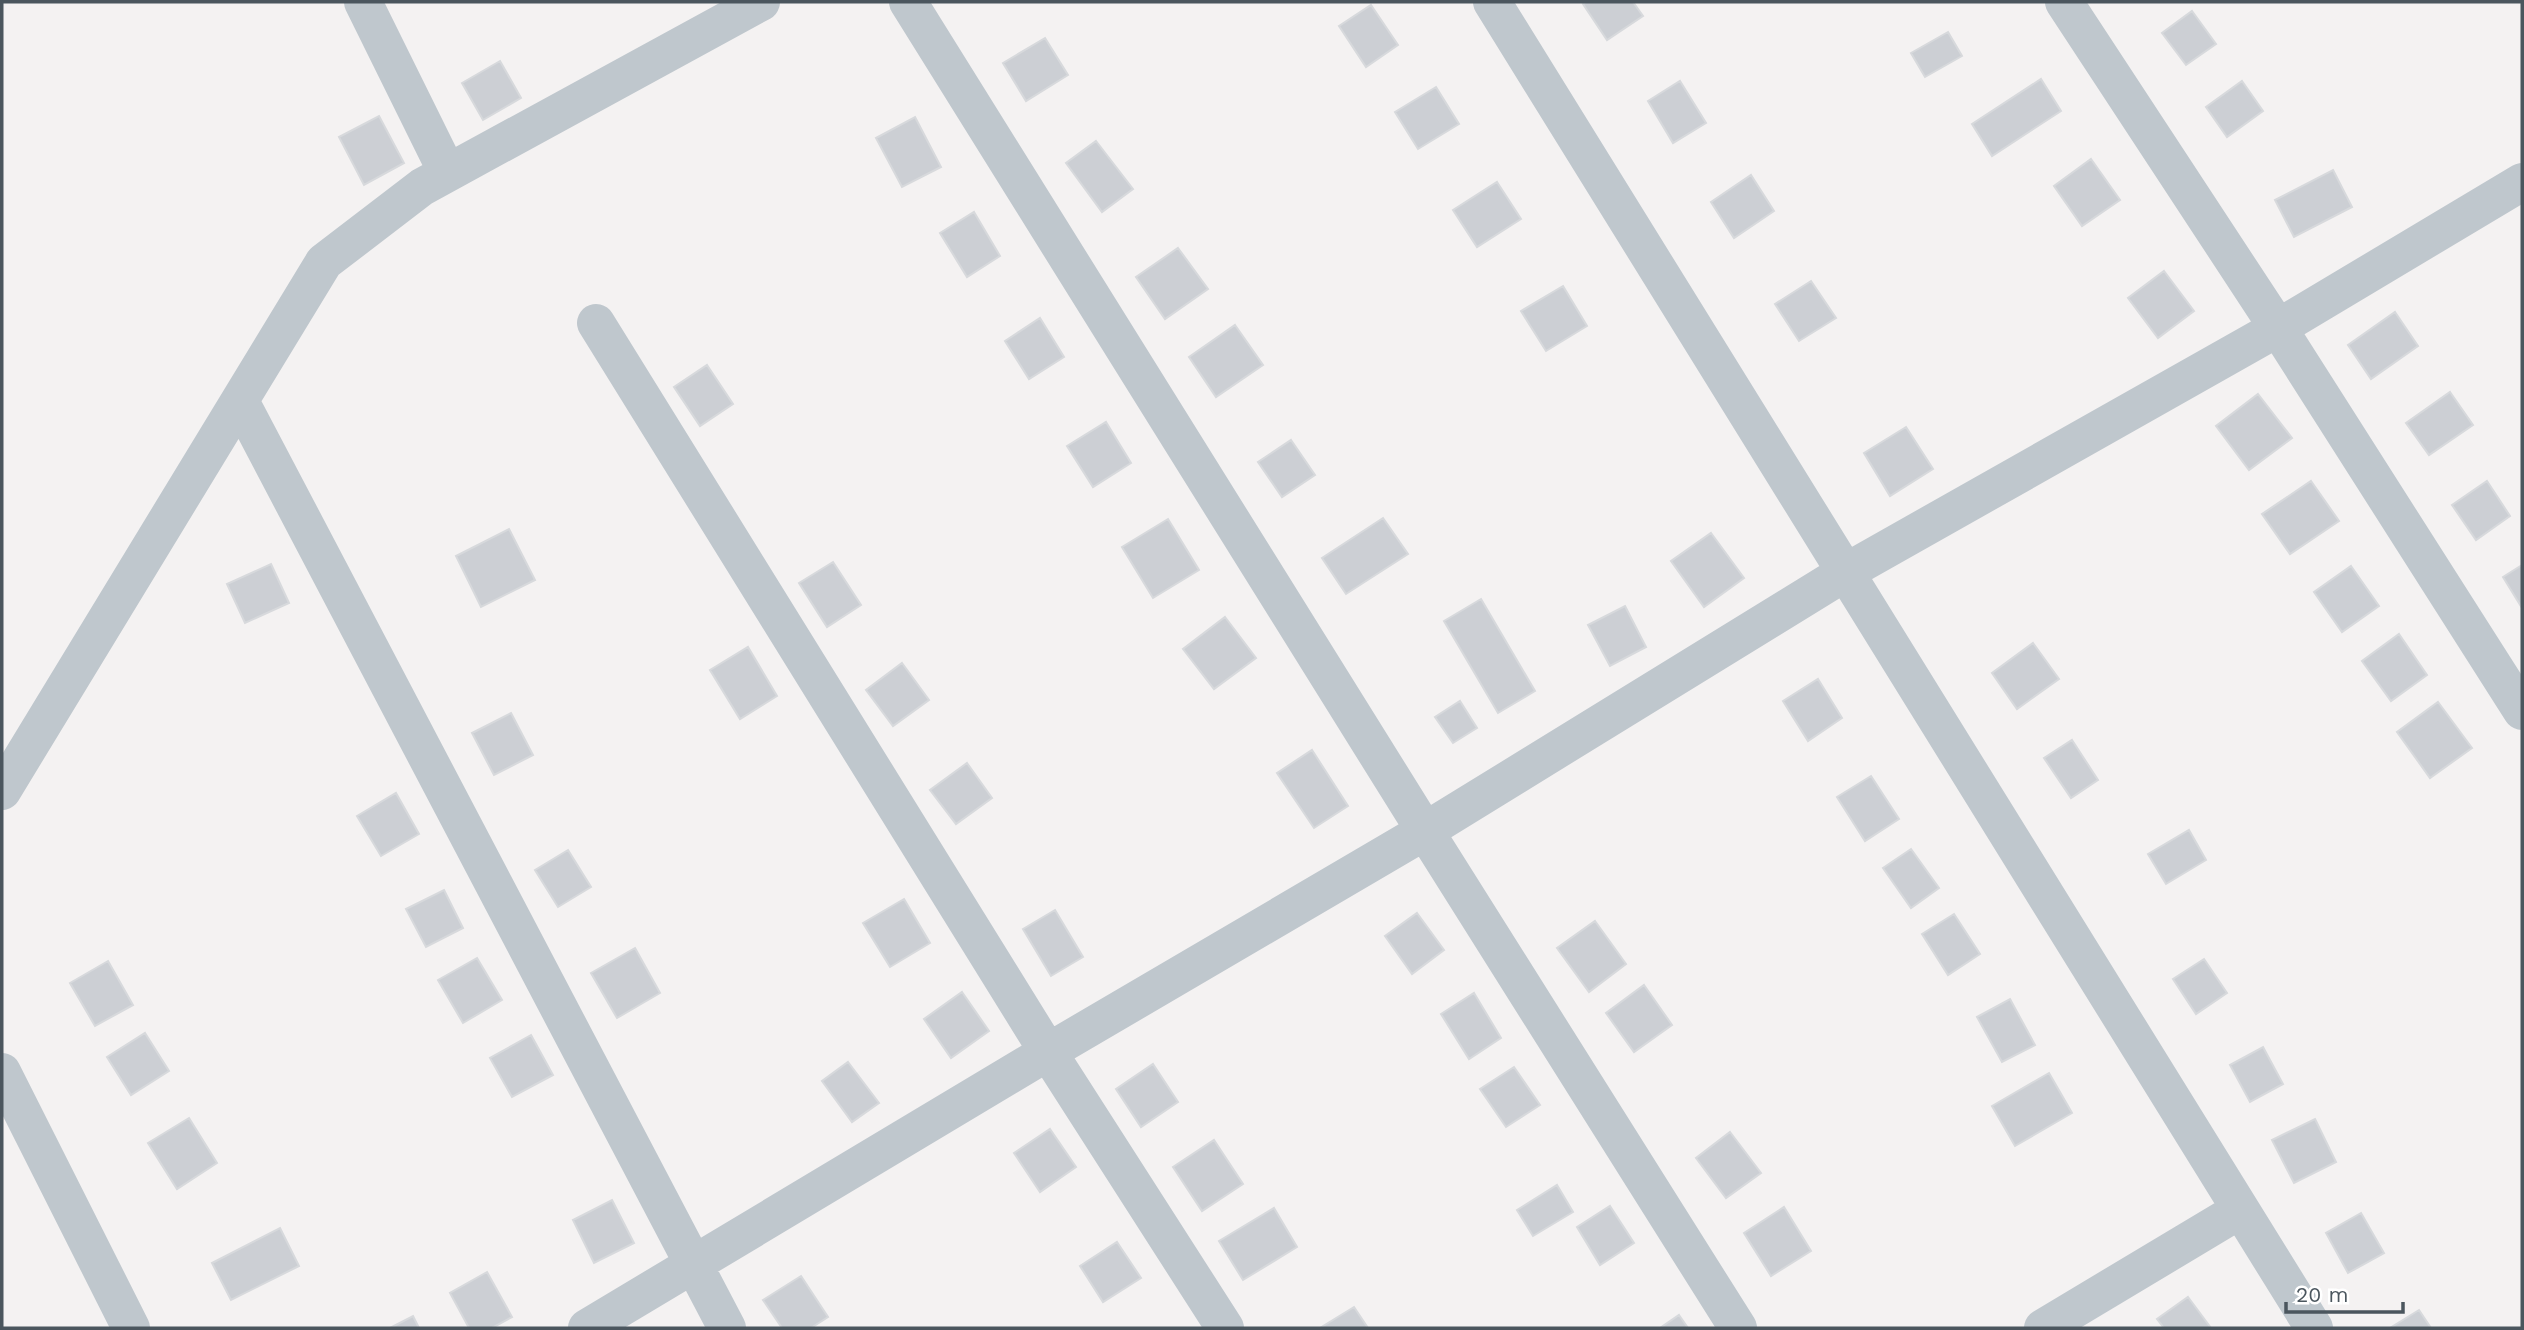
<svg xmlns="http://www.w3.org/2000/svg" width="2524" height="1330" viewBox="0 0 2524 1330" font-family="'Work Sans',sans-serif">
<rect width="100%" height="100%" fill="#f4f2f2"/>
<!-- building -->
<path fill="#cccfd4" stroke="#d7d9dc" stroke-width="2" d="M1586,2H1633L1643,16L1607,40L1583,4Z
M1371,5L1398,45L1366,67L1339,26Z
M2192,11L2216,44L2186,65L2162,33Z
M1948,32L1962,56L1925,77L1911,53Z
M1045,38L1068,75L1026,101L1003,63Z
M500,61L521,98L483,120L462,83Z
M2041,79L2061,111L1992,156L1972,124Z
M1680,81L1706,123L1673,143L1648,101Z
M2242,81L2263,111L2227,137L2206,107Z
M1436,87L1459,124L1418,149L1395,112Z
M379,116L404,163L364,185L339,137Z
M915,117L941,167L902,187L876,138Z
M1096,141L1133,189L1102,212L1066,163Z
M2091,159L2120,200L2082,226L2054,186Z
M2333,170L2352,207L2294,237L2275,200Z
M1751,175L1774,211L1734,238L1711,202Z
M1497,182L1521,219L1477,247L1453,210Z
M974,212L1000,256L967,277L940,233Z
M1178,248L1208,289L1165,319L1136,277Z
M2164,271L2194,311L2158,338L2128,298Z
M1811,281L1836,318L1799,341L1775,304Z
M1563,286L1587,326L1546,351L1521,311Z
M2395,312L2418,346L2371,379L2348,345Z
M1040,318L1064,357L1029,379L1005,341Z
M1235,325L1263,365L1216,397L1189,357Z
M707,365L733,404L700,426L674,387Z
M2450,392L2473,425L2429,455L2406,423Z
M2258,394L2292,438L2249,470L2216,426Z
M1106,422L1131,463L1093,487L1067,446Z
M1906,427L1933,469L1890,496L1864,453Z
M1291,440L1315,475L1282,497L1258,462Z
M2311,481L2339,521L2290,554L2262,514Z
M2487,481L2510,516L2476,540L2452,505Z
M1383,518L1408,554L1346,594L1322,558Z
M1168,519L1199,570L1153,598L1122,547Z
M509,529L535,580L481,607L456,556Z
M1711,533L1744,578L1704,607L1671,561Z
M833,562L861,605L827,627L799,583Z
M271,564L289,603L245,623L227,584Z
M2522,565V608L2503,577Z
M2351,566L2379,606L2342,632L2314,592Z
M1481,599L1535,691L1498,713L1444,621Z
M1625,606L1646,647L1610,666L1588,625Z
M1225,617L1256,658L1214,689L1183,649Z
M2399,634L2427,675L2391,701L2362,661Z
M2033,643L2059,679L2017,709L1992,673Z
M748,647L777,696L740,719L710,670Z
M902,663L929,700L893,726L866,690Z
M1818,679L1842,718L1808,741L1783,701Z
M1460,701L1477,728L1453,743L1435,717Z
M2438,702L2472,748L2430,778L2397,732Z
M511,713L533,755L494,775L472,733Z
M2072,740L2098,780L2071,798L2044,758Z
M1312,750L1348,806L1314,828L1277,773Z
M967,763L992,798L956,824L930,790Z
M1871,776L1899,819L1865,841L1837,797Z
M396,793L419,834L381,856L357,816Z
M2189,830L2206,860L2166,884L2148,854Z
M1911,849L1939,888L1911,908L1883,868Z
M568,850L591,887L558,907L535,870Z
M444,890L463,928L426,947L406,909Z
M904,899L930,943L890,967L863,923Z
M1055,910L1083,957L1051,976L1023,929Z
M1417,913L1444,950L1412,974L1385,936Z
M1954,914L1980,954L1948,975L1922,934Z
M1595,921L1626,964L1589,992L1557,948Z
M635,948L660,993L617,1018L591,973Z
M477,958L502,1000L463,1023L438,980Z
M2204,959L2227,993L2196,1014L2173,979Z
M108,961L133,1005L95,1026L70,983Z
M1644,985L1672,1025L1634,1052L1606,1013Z
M962,992L989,1031L951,1058L924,1019Z
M1474,993L1501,1038L1469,1059L1441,1014Z
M2010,999L2035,1045L2002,1062L1977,1017Z
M145,1033L169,1071L131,1095L107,1057Z
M531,1035L553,1075L512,1097L490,1058Z
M2263,1047L2283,1084L2250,1102L2230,1065Z
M848,1062L879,1103L852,1122L822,1081Z
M1153,1064L1178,1102L1141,1127L1116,1089Z
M1514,1067L1540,1105L1506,1127L1480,1089Z
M2049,1073L2072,1113L2015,1146L1992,1106Z
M189,1118L217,1163L177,1189L148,1143Z
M2315,1119L2336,1162L2294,1183L2272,1140Z
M1050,1129L1076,1167L1040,1192L1014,1153Z
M1730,1132L1761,1173L1726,1198L1696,1158Z
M1214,1140L1243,1184L1202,1211L1173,1167Z
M1557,1185L1573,1212L1533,1236L1517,1210Z
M612,1200L634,1243L594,1263L573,1220Z
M1610,1206L1634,1243L1600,1265L1577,1227Z
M1784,1207L1811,1251L1771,1276L1744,1233Z
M1274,1208L1297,1247L1243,1280L1219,1241Z
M2361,1213L2384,1253L2348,1273L2326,1233Z
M280,1228L299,1266L231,1300L212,1263Z
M1117,1242L1141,1278L1103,1302L1080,1266Z
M487,1272L512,1317L492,1328H469L450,1293Z
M801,1276L828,1317L811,1328H782L763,1300Z
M2188,1297L2211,1328H2164L2157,1319Z
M1354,1307L1368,1328H1320Z
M2419,1310L2431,1328H2390Z
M1679,1315L1688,1328H1660Z
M413,1316L419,1328H390Z"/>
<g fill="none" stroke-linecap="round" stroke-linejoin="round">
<!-- minor -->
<path stroke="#bfc7cd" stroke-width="38" d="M363,2L447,172
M908,2L1425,831L1738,1328
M1492,2L2314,1328
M2064,2L2278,328L2522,711
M596,323L1048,1052L1225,1328
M240,401L727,1328
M2,791L324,262L422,187L761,2
M2,1072L131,1328
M587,1328L1048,1052L1425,831L1846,572L2278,328L2522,182
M2043,1328L2240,1210"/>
</g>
<!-- border -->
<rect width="2524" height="1330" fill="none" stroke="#4b565e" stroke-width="7"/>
<!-- scale -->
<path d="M2286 1302v10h117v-10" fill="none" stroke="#4b565e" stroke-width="3.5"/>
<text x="2296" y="1302" font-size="21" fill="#4b565e" stroke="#ffffff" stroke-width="5" paint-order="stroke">20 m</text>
</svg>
